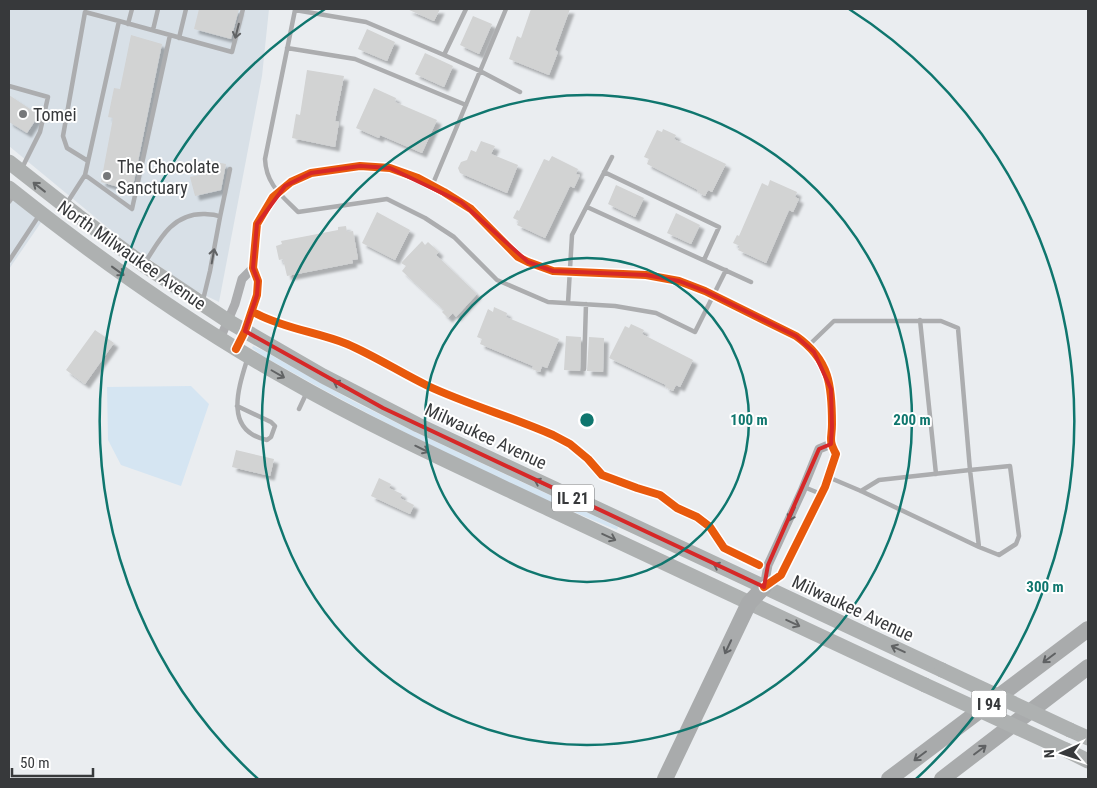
<svg xmlns="http://www.w3.org/2000/svg" width="1097" height="788" viewBox="0 0 1097 788" font-family="'Roboto Condensed',sans-serif">
<defs>
<filter id="shadow"><feDropShadow dx="4.5" dy="4.5" stdDeviation="1" flood-color="#0004"/></filter>
</defs>
<rect width="100%" height="100%" fill="#eaedf0"/>
<!-- built -->
<path fill="#d8e0e7" d="M9,9H269L262,76L219,302L192,289L124,241L9,146Z
M9,197L42,221L9,269Z"/>
<!-- green -->
<path fill="#d5e5f2" d="M253,346L264,351L353,401L413,431L618,527L617,530C495,480 376,420 261,355L252,348Z
M191,386L209,404L181,486L121,465L108,440L107,387Z"/>
<!-- building -->
<path fill="#d2d3d3" filter="url(#shadow)" d="M199,9H239L231,39L194,29Z
M407,9H440L434,21Z
M531,9H570L555,50L558,52L549,75L509,59L517,36L521,38Z
M473,16L492,24L479,54L460,45Z
M367,29L395,42L387,61L358,49Z
M131,35L162,44L132,191L101,182L113,118L108,117L114,88L120,89Z
M425,53L453,66L444,87L415,74Z
M307,70L344,76L335,121L339,122L335,147L292,138L296,114L300,115Z
M374,88L396,98L395,102L437,120L422,153L380,135L379,138L356,128Z
M9,95L39,115L27,133L9,122Z
M663,129L676,135L674,139L726,164L712,192L708,190L705,196L697,192L698,190L647,164L649,159L644,157L657,130L662,132Z
M481,141L495,146L491,154L518,165L507,193L460,173L458,168L461,162L467,160L471,150L476,152Z
M552,156L578,169L576,174L580,175L574,188L570,186L545,238L517,225L519,221L513,218L517,210L519,211L544,159L549,161Z
M210,161L226,164L221,190L195,196L190,177L208,173Z
M770,180L797,192L795,197L799,199L793,212L789,210L766,263L738,250L740,246L733,243L737,235L739,236L762,183L768,186Z
M616,185L644,198L635,217L608,204Z
M377,212L410,230L395,260L362,243Z
M676,213L700,225L691,244L667,233Z
M346,226L347,232L353,231L358,259L352,260L353,263L287,276L283,259L279,260L276,246L282,244L281,241L338,230V227Z
M422,241L425,245L428,242L439,252L436,255L477,294L456,317L453,313L448,318L442,312L444,310L402,271L406,266L401,263Z
M494,307L507,313L506,317L559,339L547,368L542,366L540,372L532,369L533,366L480,344L482,339L477,337L488,309L493,312Z
M631,324L644,330L642,334L693,360L680,387L676,385L673,391L665,387L666,385L609,358L625,326L629,328Z
M95,330L114,343L85,384L66,370Z
M566,336L581,337L580,371L564,370Z
M589,337L604,338L603,372L587,371Z
M236,450L274,459L270,476L232,467Z
M379,478L391,484L389,488L402,494L400,498L414,505L410,514L371,496Z"/>
<g fill="none" stroke-linecap="round" stroke-linejoin="round">
<!-- lane -->
<path stroke="#acadaf" stroke-width="4.5" d="M466,9L444,55L366,22L295,10L265,159C266,184 281,195 298,212L387,199L425,218L454,237L497,280L548,302L615,306L656,313L695,332L726,270
M119,21L232,52L243,9
M128,24L132,9
M153,30L158,9
M179,38L186,9
M287,48L355,59L466,105
M444,55L480,71L520,92
M9,86L48,97L40,132L21,170
M604,172L719,227L704,260
M85,175L132,209L170,35
M432,186L506,9
M9,202L15,194
M67,203L85,175L119,21L85,12L63,136L67,148L88,161
M587,207L751,282
M220,217L230,169
M9,261L40,214
M145,263C160,238 173,213 205,214C211,215 216,214 220,217L210,271L203,300
M568,303L572,235L612,157
M920,320L936,474
M808,346L834,321H941L958,328L970,470L1010,466L1019,536L1016,544L999,555L979,547L861,491L828,477
M584,369L586,304
M237,406L271,422L275,426L271,437L267,440C224,431 238,389 247,360
M299,409L307,392
M804,487L821,494
M861,491L879,480L970,470L979,547"/>
<!-- street -->
<path stroke="#acadaf" stroke-width="9" d="M220,339L235,304L242,279L253,268
M236,349L245,331L257,295L258,281L253,268L257,224L273,197L291,182L311,173L360,166L390,168L418,178L444,192L471,209L518,257L528,262L553,271L646,275L679,281L705,291L796,336C830,360 832,386 832,424C832,439 828,439 836,454L825,487L781,575L764,587
M764,587L768,565L802,491L819,449L831,444"/>
<!-- primary -->
<path stroke="#aeb1b1" stroke-width="15" d="M9,162L78,216L144,265L228,321L323,376L418,425L942,670
M9,188C97,258 188,323 286,378C371,427 460,467 549,509C674,568 800,626 925,685
M1070,730L1088,738
M1066,750L1088,761"/>
<!-- highway -->
<path stroke="#a9abac" stroke-width="16" d="M665,779L749,603L764,587
M889,779L1088,629
M942,779L1088,667"/>
<!-- primary-bridge -->
<path stroke="#aeb1b1" stroke-width="15" d="M942,670L1070,730
M925,685L1066,750"/>
<!-- cycleway casing -->
<g stroke="#fff" stroke-width="11">
<path id="cycleway" d="M257,314C286,329 317,332 347,344C375,356 401,373 428,386C469,405 512,417 553,435L570,444L588,459L602,475L637,488L660,495L677,508L697,517L710,527L724,548L759,565
M236,349L245,331L257,295L258,281L253,268L257,224L273,197L291,182L311,173L360,166L390,168L418,178L444,192L471,209L518,257L528,262L553,271L646,275L679,281L705,291L796,336C830,360 832,386 832,424C832,439 828,439 836,454L825,487L781,575L764,587"/>
</g>
<!-- cycleway -->
<use href="#cycleway" stroke="#e8590c" stroke-width="8"/>
</g>
<!-- one-way arrows -->
<defs><path id="oneway-shaft" d="M-6 0H5M1.5-3L5.5 0L1.5 3" fill="none" stroke-width="1.6" stroke-linecap="round" stroke-linejoin="round" transform="scale(1.25)"/></defs>
<g stroke="#606264">
<use href="#oneway-shaft" transform="translate(237 31) rotate(104)"/>
<use href="#oneway-shaft" transform="translate(213 256) rotate(-80)"/>
<use href="#oneway-shaft" transform="translate(792 514) rotate(114)"/>
</g>
<g stroke="#616364">
<use href="#oneway-shaft" transform="translate(39 187) rotate(-142)"/>
<use href="#oneway-shaft" transform="translate(118 271) rotate(36)"/>
<use href="#oneway-shaft" transform="translate(278 374) rotate(30)"/>
<use href="#oneway-shaft" transform="translate(340 385) rotate(-152)"/>
<use href="#oneway-shaft" transform="translate(422 449) rotate(26)"/>
<use href="#oneway-shaft" transform="translate(541 483) rotate(-155)"/>
<use href="#oneway-shaft" transform="translate(609 537) rotate(25)"/>
<use href="#oneway-shaft" transform="translate(720 567) rotate(-155)"/>
<use href="#oneway-shaft" transform="translate(793 623) rotate(25)"/>
<use href="#oneway-shaft" transform="translate(898 649) rotate(-155)"/>
</g>
<g stroke="#5f6163">
<use href="#oneway-shaft" transform="translate(728 647) rotate(115)"/>
<use href="#oneway-shaft" transform="translate(1049 658) rotate(143)"/>
<use href="#oneway-shaft" transform="translate(980 750) rotate(-37)"/>
<use href="#oneway-shaft" transform="translate(920 756) rotate(143)"/>
</g>
<!-- marked area -->
<path fill="none" stroke="#d62828" stroke-width="4" stroke-linejoin="round" d="M360,166L390,168L461,202L528,262L553,271L646,275L679,281L705,291L796,336L814,352L831,389L832,427L831,444L819,449L768,565L764,587L383,408L245,331L257,295L258,281L253,268L257,224L285,186L311,173Z"/>
<!-- distance rings -->
<g fill="none" stroke="#0f766e" stroke-width="2.5">
<circle cx="587" cy="420" r="162"/>
<circle cx="587" cy="420" r="325"/>
<path d="M258 779A487 487 0 0 1 325 9M849 9A487 487 0 0 1 916 779"/>
</g>
<!-- markers -->
<g fill="#76787a" stroke="#fff" stroke-width="2">
<circle cx="23" cy="114" r="5"/>
<circle cx="107" cy="176" r="5"/>
</g>
<g text-anchor="middle" dominant-baseline="central" stroke-width="4" stroke-linejoin="round" paint-order="stroke">
<!-- shield labels -->
<g fill="#fff" stroke="#737476" stroke-width="1">
<rect x="552" y="484.5" width="42" height="27" rx="4"/>
<rect x="971.5" y="690.5" width="35" height="27" rx="4"/>
</g>
<g font-size="16" font-weight="bold" fill="#37393b">
<text x="573" y="498">IL 21</text>
<text x="989" y="704">I 94</text>
</g>
<!-- poi labels -->
<g font-size="18" fill="#37393b" stroke="#fff" text-anchor="start">
<text x="33" y="114">Tomei</text>
<text x="117" y="166">The Chocolate<tspan x="117" dy="21">Sanctuary</tspan></text>
</g>
<!-- street labels -->
<g font-size="18" fill="#37393b" stroke="#fff">
<text transform="translate(132 255) rotate(35)">North Milwaukee Avenue</text>
<text transform="translate(486 436) rotate(25)">Milwaukee Avenue</text>
<text transform="translate(853 608) rotate(25)">Milwaukee Avenue</text>
</g>
</g>
<circle cx="587" cy="420" r="8" fill="#0f766e" stroke="#fff" stroke-width="2.5"/>
<g font-size="15" text-anchor="middle" font-weight="bold" fill="#0f766e" stroke="#fff" stroke-width="4" stroke-linejoin="round" paint-order="stroke">
<text x="749" y="425">100 m</text>
<text x="912" y="425">200 m</text>
<text x="1045" y="592">300 m</text>
</g>
<!-- border -->
<rect width="1097" height="788" fill="none" stroke="#37393b" stroke-width="20"/>
<!-- north arrow -->
<g transform="translate(1062 753) rotate(267)" stroke="#ffffff" stroke-width="4" paint-order="stroke">
<path d="M0-4L9 19L0 12L-9 19Z" fill="#37393b"/>
<text y="-8" font-size="14" font-weight="bold" text-anchor="middle" fill="#37393b">N</text>
</g>
<!-- scale -->
<path d="M12 768v8h81v-8" fill="none" stroke="#37393b" stroke-width="2.5"/>
<text x="20" y="768" font-size="15" fill="#37393b" stroke="#ffffff" stroke-width="4" paint-order="stroke">50 m</text>
</svg>
